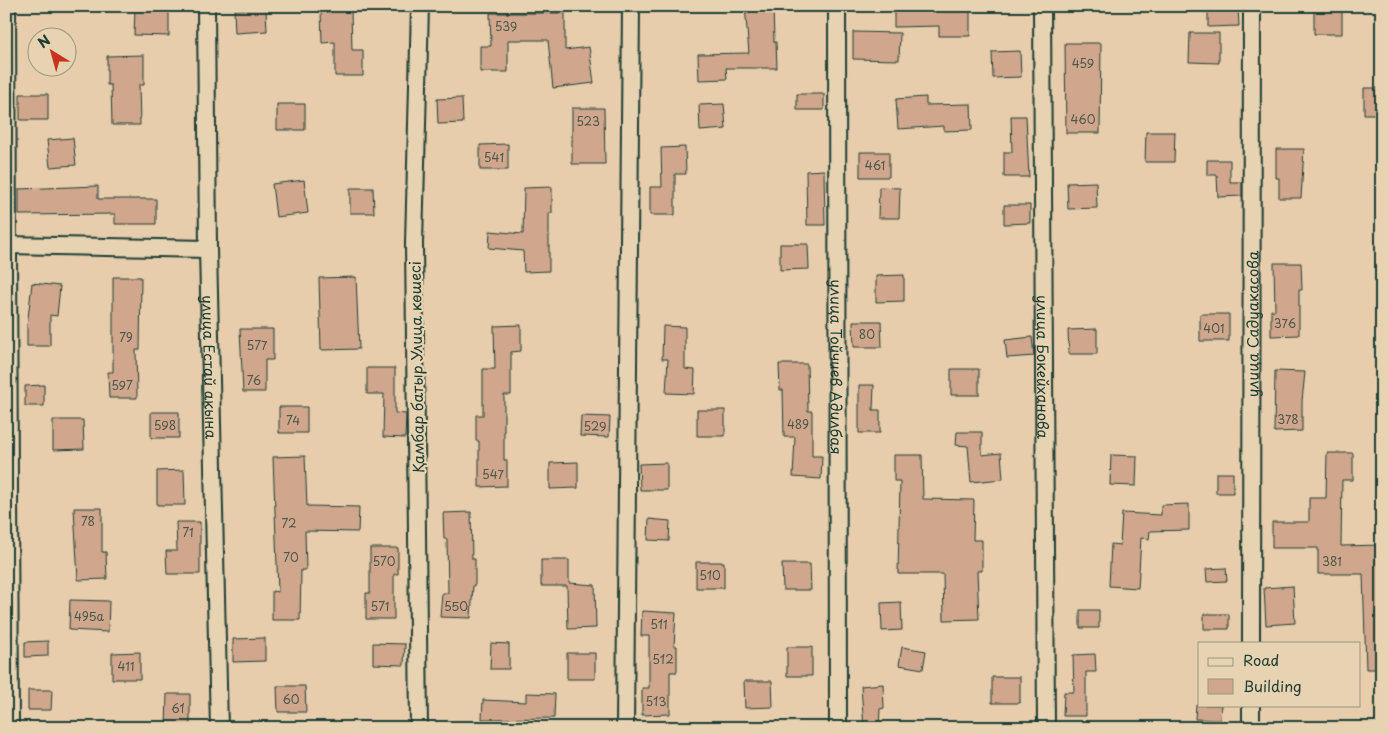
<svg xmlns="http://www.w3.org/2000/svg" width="1388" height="734" viewBox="0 0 1388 734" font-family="'Playpen Sans',sans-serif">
<rect width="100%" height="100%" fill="#e7cdac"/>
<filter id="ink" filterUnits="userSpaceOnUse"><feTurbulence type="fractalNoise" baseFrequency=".02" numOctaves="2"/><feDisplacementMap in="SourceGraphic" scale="10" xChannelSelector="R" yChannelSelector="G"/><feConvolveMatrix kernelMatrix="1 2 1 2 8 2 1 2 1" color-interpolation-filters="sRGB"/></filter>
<g filter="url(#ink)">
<!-- building -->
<path fill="#d0a78d" stroke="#1f3d34" d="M745,6H773L774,42H776L777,68H726L727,79L699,80L698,54L749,53Z
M894,6L970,7V36H939V26L894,27Z
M1208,6H1238L1239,26L1208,27Z
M1314,8H1342V34H1314Z
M135,9L169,10V36L134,35Z
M266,9L267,31L235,33L234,10Z
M321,10H351L352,50H363V76H335V42L322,43Z
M490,13H565V50L589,47L594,83L553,88L548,40H508V72H480V46H491Z
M853,32L900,33L899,60L853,59Z
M1190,33H1219V63L1189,62Z
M1065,43H1101L1100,133H1066Z
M1020,51L1021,77L993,78L992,52Z
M144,55V85H139L140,125H112L111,85H107V56Z
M1364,88H1382V114H1364Z
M20,94H48V120H20Z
M797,94H824V110H797Z
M926,97V105L971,104L972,130L944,131V126L898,129L896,99Z
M462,98L463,123L438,124L437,99Z
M277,104H305V130H277Z
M724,104L726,129L700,131L699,105Z
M572,108H604L605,164H572Z
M1011,116H1026L1029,177H1004V152H1012Z
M1146,132H1175L1174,162H1145Z
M73,138L76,165L50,167L47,140Z
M508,144V170H480V145Z
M685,147L686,174H675V215H650V187H662L661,148Z
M1276,149H1304L1301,198H1279V178H1276Z
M860,152H889V177H860Z
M1207,160H1230V182H1242V196L1218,197L1217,175H1207Z
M824,170L825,225H807L806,171Z
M304,180L308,213L276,217L272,184Z
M1096,182L1097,208L1068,209L1067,183Z
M98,186V199H156V224H115V214L19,215V189Z
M552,187V213H549V271L524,272L523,251L489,248L490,231L523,234L524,188Z
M879,187L900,188L899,218H878Z
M350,188H373L374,213H350Z
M1004,205H1030V223L1004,224Z
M780,244H808L809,269L780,270Z
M1274,263H1301L1302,290H1299V335L1271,336V310H1275Z
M904,275V301L876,302V276Z
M113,277H141L140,350H136L137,398H109L108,372H113Z
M356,277L359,349L321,350L319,278Z
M32,283L60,286L57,316L50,315V346H27V327Z
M1200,314H1229V341H1200Z
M853,321H881L882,347H854Z
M521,325V351L511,352V395H504V460H507V486L479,487V441H476V415H483V369H495L494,326Z
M663,326L685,327V369L695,370L694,394L666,393L668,359H662Z
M240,329H273V360H265V392H243Z
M1097,329V354H1069L1068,330Z
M1032,337L1034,356L1007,358L1005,340Z
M779,364H807L808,411H812V456H822L821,479L793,477L795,437H784L783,390H780Z
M367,368H395V413L406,414L405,438L383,437L384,394H367Z
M951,369H979V395H951Z
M1275,371L1305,372L1302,401V431L1274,432Z
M44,385V406H25V386Z
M859,385H874L873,410H880V433H859Z
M279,407H307V433H279Z
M697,410H725V436H697Z
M151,412H179V438H151Z
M581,416L610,417L609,437L580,436Z
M53,420H83L84,449L53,450Z
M957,432H982V455L1001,453L1003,479L971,482L968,446L956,445Z
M1327,453H1353V480H1342L1341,546L1382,545V669H1366L1363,574H1318V548H1272V522H1309V498H1326Z
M894,455H922L923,499L974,500L973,540H982V571H977L979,619L944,620L943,574H898L900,481H894Z
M1111,455L1137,456L1136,486L1110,485Z
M305,456L307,506L359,507L358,532L305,531L306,570H301L300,620H272V591L278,592L273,457Z
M578,462V488L550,489V463Z
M667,463V490H640L639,464Z
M184,470L185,505H157V471Z
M1216,473H1233V493H1216Z
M1189,504V530L1150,531L1149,539L1141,538L1138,588L1109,586L1111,544L1120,545L1122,513L1161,515V505Z
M74,508H102V552H106L107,579L78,580Z
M471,512L472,559H475V585H473L471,618L440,617L442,593H448L447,539H444L443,513Z
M649,519L670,521L669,541L648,540Z
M176,522H200V574H167L166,551H177Z
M370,548H398V574H394V619H366V593H370Z
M541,560H569V583L595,585L596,628L568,629L567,586H541Z
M696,562H724V588H696Z
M782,564H810L811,590H783Z
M1226,568L1227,581L1207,582L1206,569Z
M1293,586L1295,623L1266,625L1264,588Z
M70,600L109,601L108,632L69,630Z
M901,602L902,630L882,631L881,603Z
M1080,610H1099V628H1080Z
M642,611L676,613L674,646H677V672H670V714L642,715V688H649V636H641Z
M1204,614H1229V629H1204Z
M265,638V661L233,662V639Z
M48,641V656L25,657V642Z
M373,643L405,644L404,665L373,664Z
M491,643L509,644V669H490Z
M787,647H812V676H787Z
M902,647L926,651L923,669L899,665Z
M140,652V679H112V653Z
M567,653H595V679H567Z
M1095,654L1096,672H1086V716H1063L1064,692H1074L1073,655Z
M992,677H1020V703H992Z
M744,681H772L773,707L745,708Z
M883,684L884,708L880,709L879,728H864L861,686Z
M277,686H305L306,712H278Z
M28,690H52L51,710H28Z
M526,693L555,694L554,718L482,719L483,700L526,702Z
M167,694H190V728H166Z
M1196,705H1221L1220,720L1195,719Z"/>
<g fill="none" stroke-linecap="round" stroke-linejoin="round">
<!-- minor casing -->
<g stroke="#1f3d34" stroke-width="20">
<g id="minor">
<path d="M7,6L10,728"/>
<path id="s1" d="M206,6L208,249L219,728"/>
<path id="s2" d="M837,6L838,728"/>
<path id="s3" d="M1042,6L1046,728"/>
<path d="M6,245L208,249"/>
<path id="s4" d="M1251,643L1252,6"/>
<path d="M419,728L414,243L420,6"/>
<path d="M625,728L631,6"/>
<path d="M1251,728V705"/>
</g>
</g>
<!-- minor -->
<use href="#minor" stroke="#e7d3b1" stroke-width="16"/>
</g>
</g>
<g text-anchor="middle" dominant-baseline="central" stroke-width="4.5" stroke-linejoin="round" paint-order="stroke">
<!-- number labels -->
<g font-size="12" fill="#4b584a">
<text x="506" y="26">539</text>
<text x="1083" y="63">459</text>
<text x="1083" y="119">460</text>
<text x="588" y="121">523</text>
<text x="494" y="157">541</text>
<text x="875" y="165">461</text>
<text x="1285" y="323">376</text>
<text x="1214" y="328">401</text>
<text x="867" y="334">80</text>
<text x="126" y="337">79</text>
<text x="257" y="345">577</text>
<text x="254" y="380">76</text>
<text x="122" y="385">597</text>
<text x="1288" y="419">378</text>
<text x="293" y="420">74</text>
<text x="798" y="424">489</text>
<text x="165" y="425">598</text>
<text x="595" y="426">529</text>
<text x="493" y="474">547</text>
<text x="88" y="521">78</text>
<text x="289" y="523">72</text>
<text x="188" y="532">71</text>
<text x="291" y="557">70</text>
<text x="384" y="561">570</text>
<text x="1332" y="561">381</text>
<text x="710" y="575">510</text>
<text x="380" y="606">571</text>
<text x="456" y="606">550</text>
<text x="89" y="616">495а</text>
<text x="659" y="624">511</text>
<text x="663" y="659">512</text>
<text x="126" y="666">411</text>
<text x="291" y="699">60</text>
<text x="656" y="701">513</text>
<text x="178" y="708">61</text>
</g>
<!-- street labels -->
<g font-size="15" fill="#1f3d34" stroke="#e7d3b1">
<text stroke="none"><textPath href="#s4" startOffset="319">улица Садуакасова</textPath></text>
<text stroke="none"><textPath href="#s1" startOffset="361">улица Естай акына</textPath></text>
<text transform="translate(416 367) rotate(-91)">Қамбар батыр Улица көшесі</text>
<text stroke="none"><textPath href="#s2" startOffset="361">улица Тойчиев Адилбая</textPath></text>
<text stroke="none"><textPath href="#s3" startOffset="361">улица Бокейханова</textPath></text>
</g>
</g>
<!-- margin -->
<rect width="1388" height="734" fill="none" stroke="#e7d3b1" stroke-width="25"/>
<rect x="12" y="12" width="1363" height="709" fill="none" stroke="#1f3d34" stroke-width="2" filter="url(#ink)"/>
<!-- legend -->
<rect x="1198" y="642" width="162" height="65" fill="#e7d3b1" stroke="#97977f"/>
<rect x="1208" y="658" width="25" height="8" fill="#e7d3b1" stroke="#97977f"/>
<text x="1243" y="666" font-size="15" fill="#1f3d34">Road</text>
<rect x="1208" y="679" width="25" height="15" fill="#d0a78d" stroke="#97977f"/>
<text x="1243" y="692" font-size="15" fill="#1f3d34">Building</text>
<!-- north arrow -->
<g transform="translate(52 52) rotate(323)"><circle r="24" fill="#e7d3b1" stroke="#97977f"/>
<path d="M0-4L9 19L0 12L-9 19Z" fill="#c8321e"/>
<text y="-8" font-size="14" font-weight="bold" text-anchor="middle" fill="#1f3d34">N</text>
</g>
</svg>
